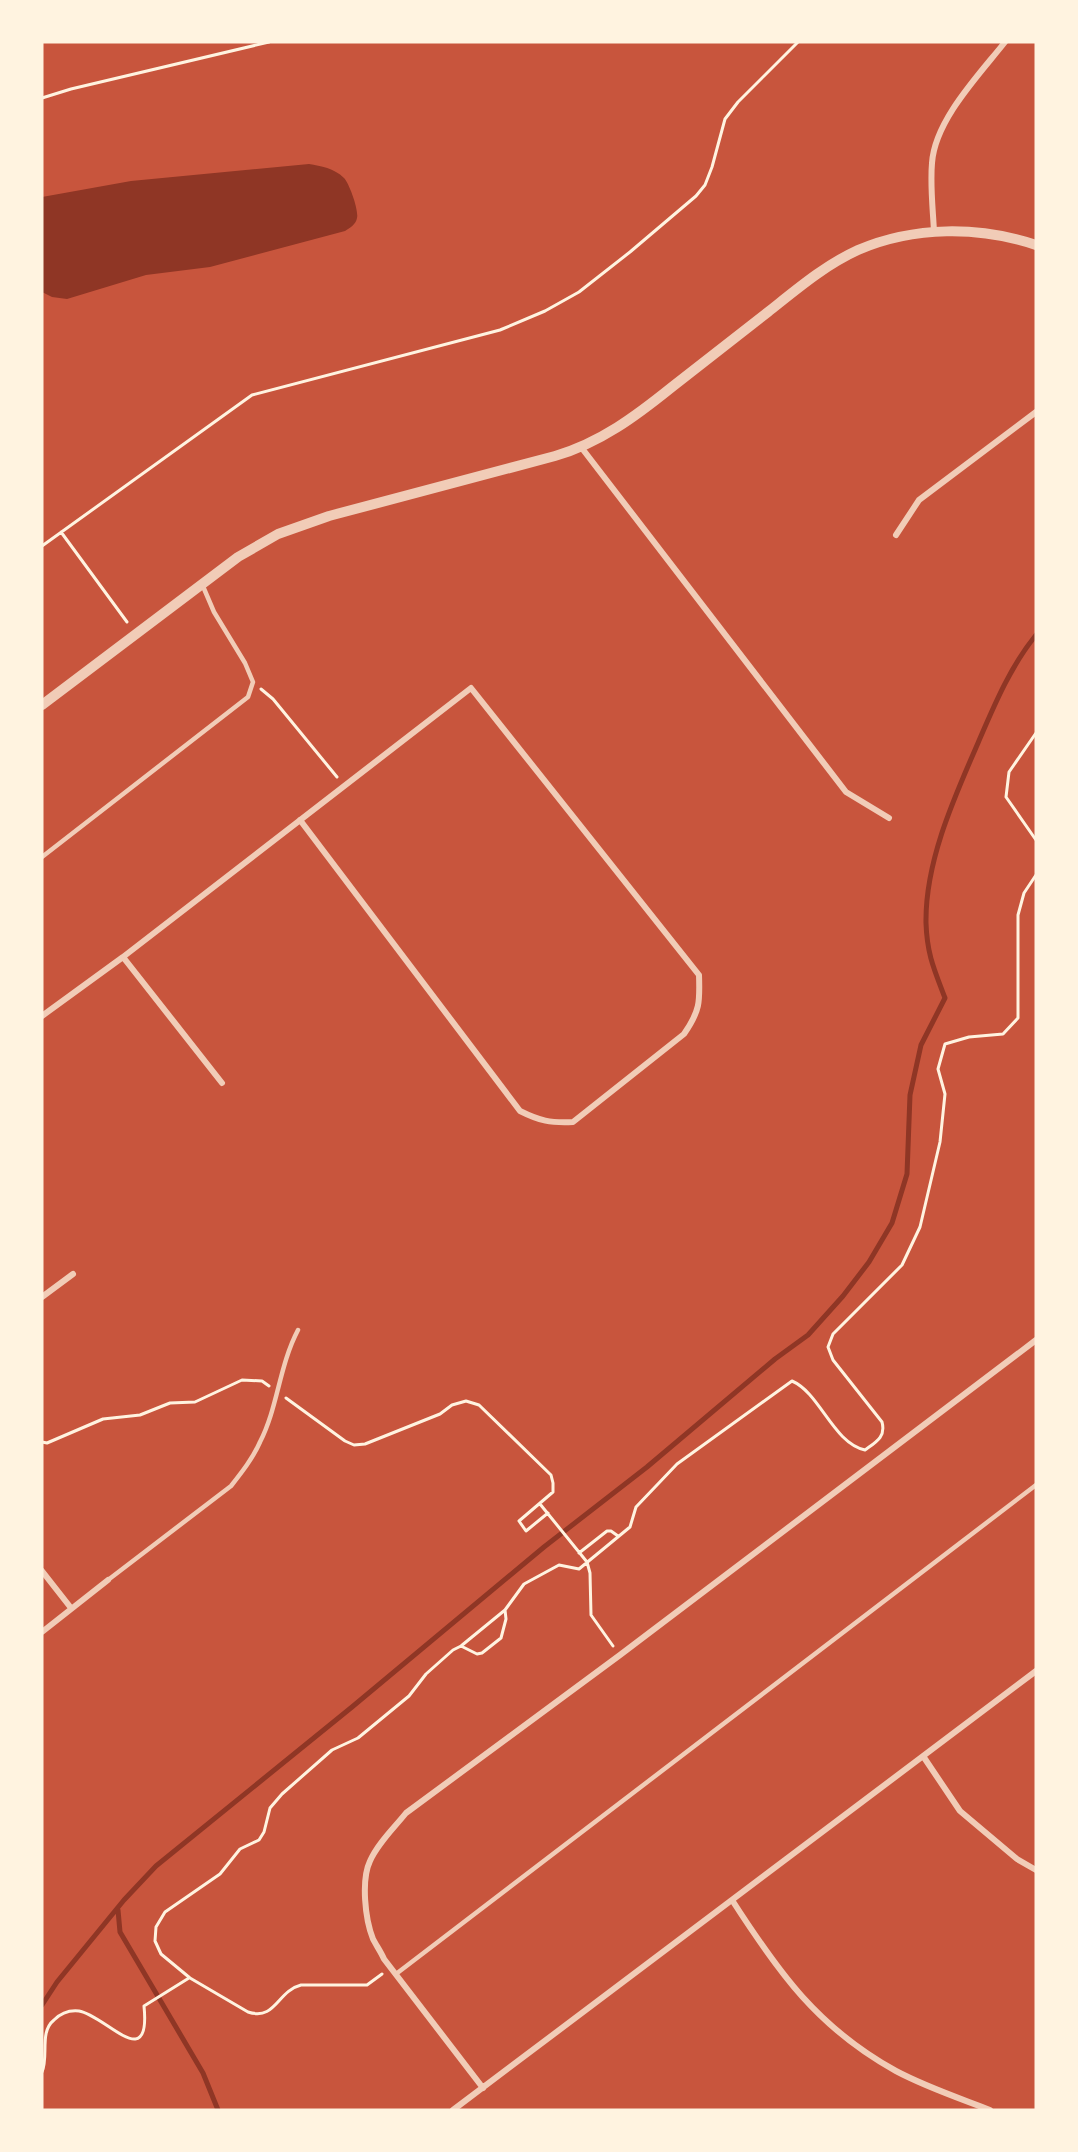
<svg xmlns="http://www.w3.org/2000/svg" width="1078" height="2152" viewBox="0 0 1078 2152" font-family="'Open Sans',sans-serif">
<rect width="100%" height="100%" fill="#c8553d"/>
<!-- water -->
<path fill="#8f3625" d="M309,164C321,166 334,168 344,178C349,183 359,210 357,218C356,224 350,228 345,231L210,267L146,275L67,299L52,297L42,292V197L131,181Z"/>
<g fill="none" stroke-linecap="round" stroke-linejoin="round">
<!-- stream -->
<path stroke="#8f3625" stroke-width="5" d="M118,1910L120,1932L203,2073L218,2110
M42,2005L57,1982L124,1900L156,1866L352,1707L544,1547L647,1467L775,1359L808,1335L843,1296L869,1262L892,1223L907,1174L910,1095L921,1045L945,998C934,969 927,954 926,923C925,862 954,798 978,743C994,706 1010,667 1036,635"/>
<!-- path -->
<path stroke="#fff3e0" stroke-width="3" d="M42,98L71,89L269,42
M61,532L127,622
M42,546L252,395L500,330L545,311L579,292L630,252L696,196L705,185L712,167L725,119L738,102L798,42
M261,689L273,699L337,777
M1036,733L1009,772L1006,797L1036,840
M286,1398L345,1441L354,1445L365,1444L440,1414L452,1405L466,1401L479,1405L551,1475L553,1483V1492L519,1521L526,1531L548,1513
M42,1442L47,1443L103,1419L140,1415L170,1403L195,1402L242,1380L262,1381L269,1386
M540,1504L587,1562L590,1573L591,1615L613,1646
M579,1553L607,1531H611L618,1536
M461,1646L477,1654L482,1653L501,1638L506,1619L505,1610
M382,1974L367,1985H301C277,1991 276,2021 248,2012L190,1978L161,1954L155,1941L156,1927L165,1912L220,1874L240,1849L259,1840L264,1832L270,1808L282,1794L332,1750L358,1738L409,1696L426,1674L453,1650L461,1646L505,1610L524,1584L559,1565L579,1569L630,1527L636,1507L677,1464L792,1381C820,1393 833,1443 865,1450C876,1442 886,1437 882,1422L833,1360L828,1347L833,1334L902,1265L920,1227L940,1142L945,1094L938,1069L945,1044L969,1037L1003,1034L1018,1018V915L1024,893L1036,875
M42,2072C49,2056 39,2032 54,2020C61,2013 70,2010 79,2011C105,2015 151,2075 144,2006L189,1978"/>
<!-- service -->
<path stroke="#f1ccb7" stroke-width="4.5" d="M42,857L248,697L253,682L245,663L214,612L202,584
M108,1580L231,1486C242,1472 253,1458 260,1442C278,1407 279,1366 298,1330
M396,1974L1036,1485"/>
<!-- minor -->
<path stroke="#f1ccb7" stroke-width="6" d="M934,232C933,210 930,186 932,163C935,120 979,75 1005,42
M581,447L846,792L889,818
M896,535L919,500L1036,412
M123,957L222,1083
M42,1016L123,957L471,688L699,975C700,1002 700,1011 684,1034L573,1122C550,1123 540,1121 520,1111L300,820
M42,1297L73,1274
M42,1571L71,1608
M42,1632L108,1580
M923,1756L960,1811L1017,1859L1036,1870
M732,1900C779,1973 818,2028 896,2071C926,2087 959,2098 990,2110
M483,2088L384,1959C381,1952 376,1945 373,1939C365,1919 361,1880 370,1861C378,1843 394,1828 406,1813L620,1655L1036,1340
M453,2110L1036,1671"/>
<!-- tertiary -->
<path stroke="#f1ccb7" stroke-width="10" d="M42,705L238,557L278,534L329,516L555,456C600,443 636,416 672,387C704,362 736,337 768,312C797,289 825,265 858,250C914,226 979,226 1036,245"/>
</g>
<!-- border -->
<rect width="1078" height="2152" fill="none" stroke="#fff3e0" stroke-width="87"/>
</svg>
